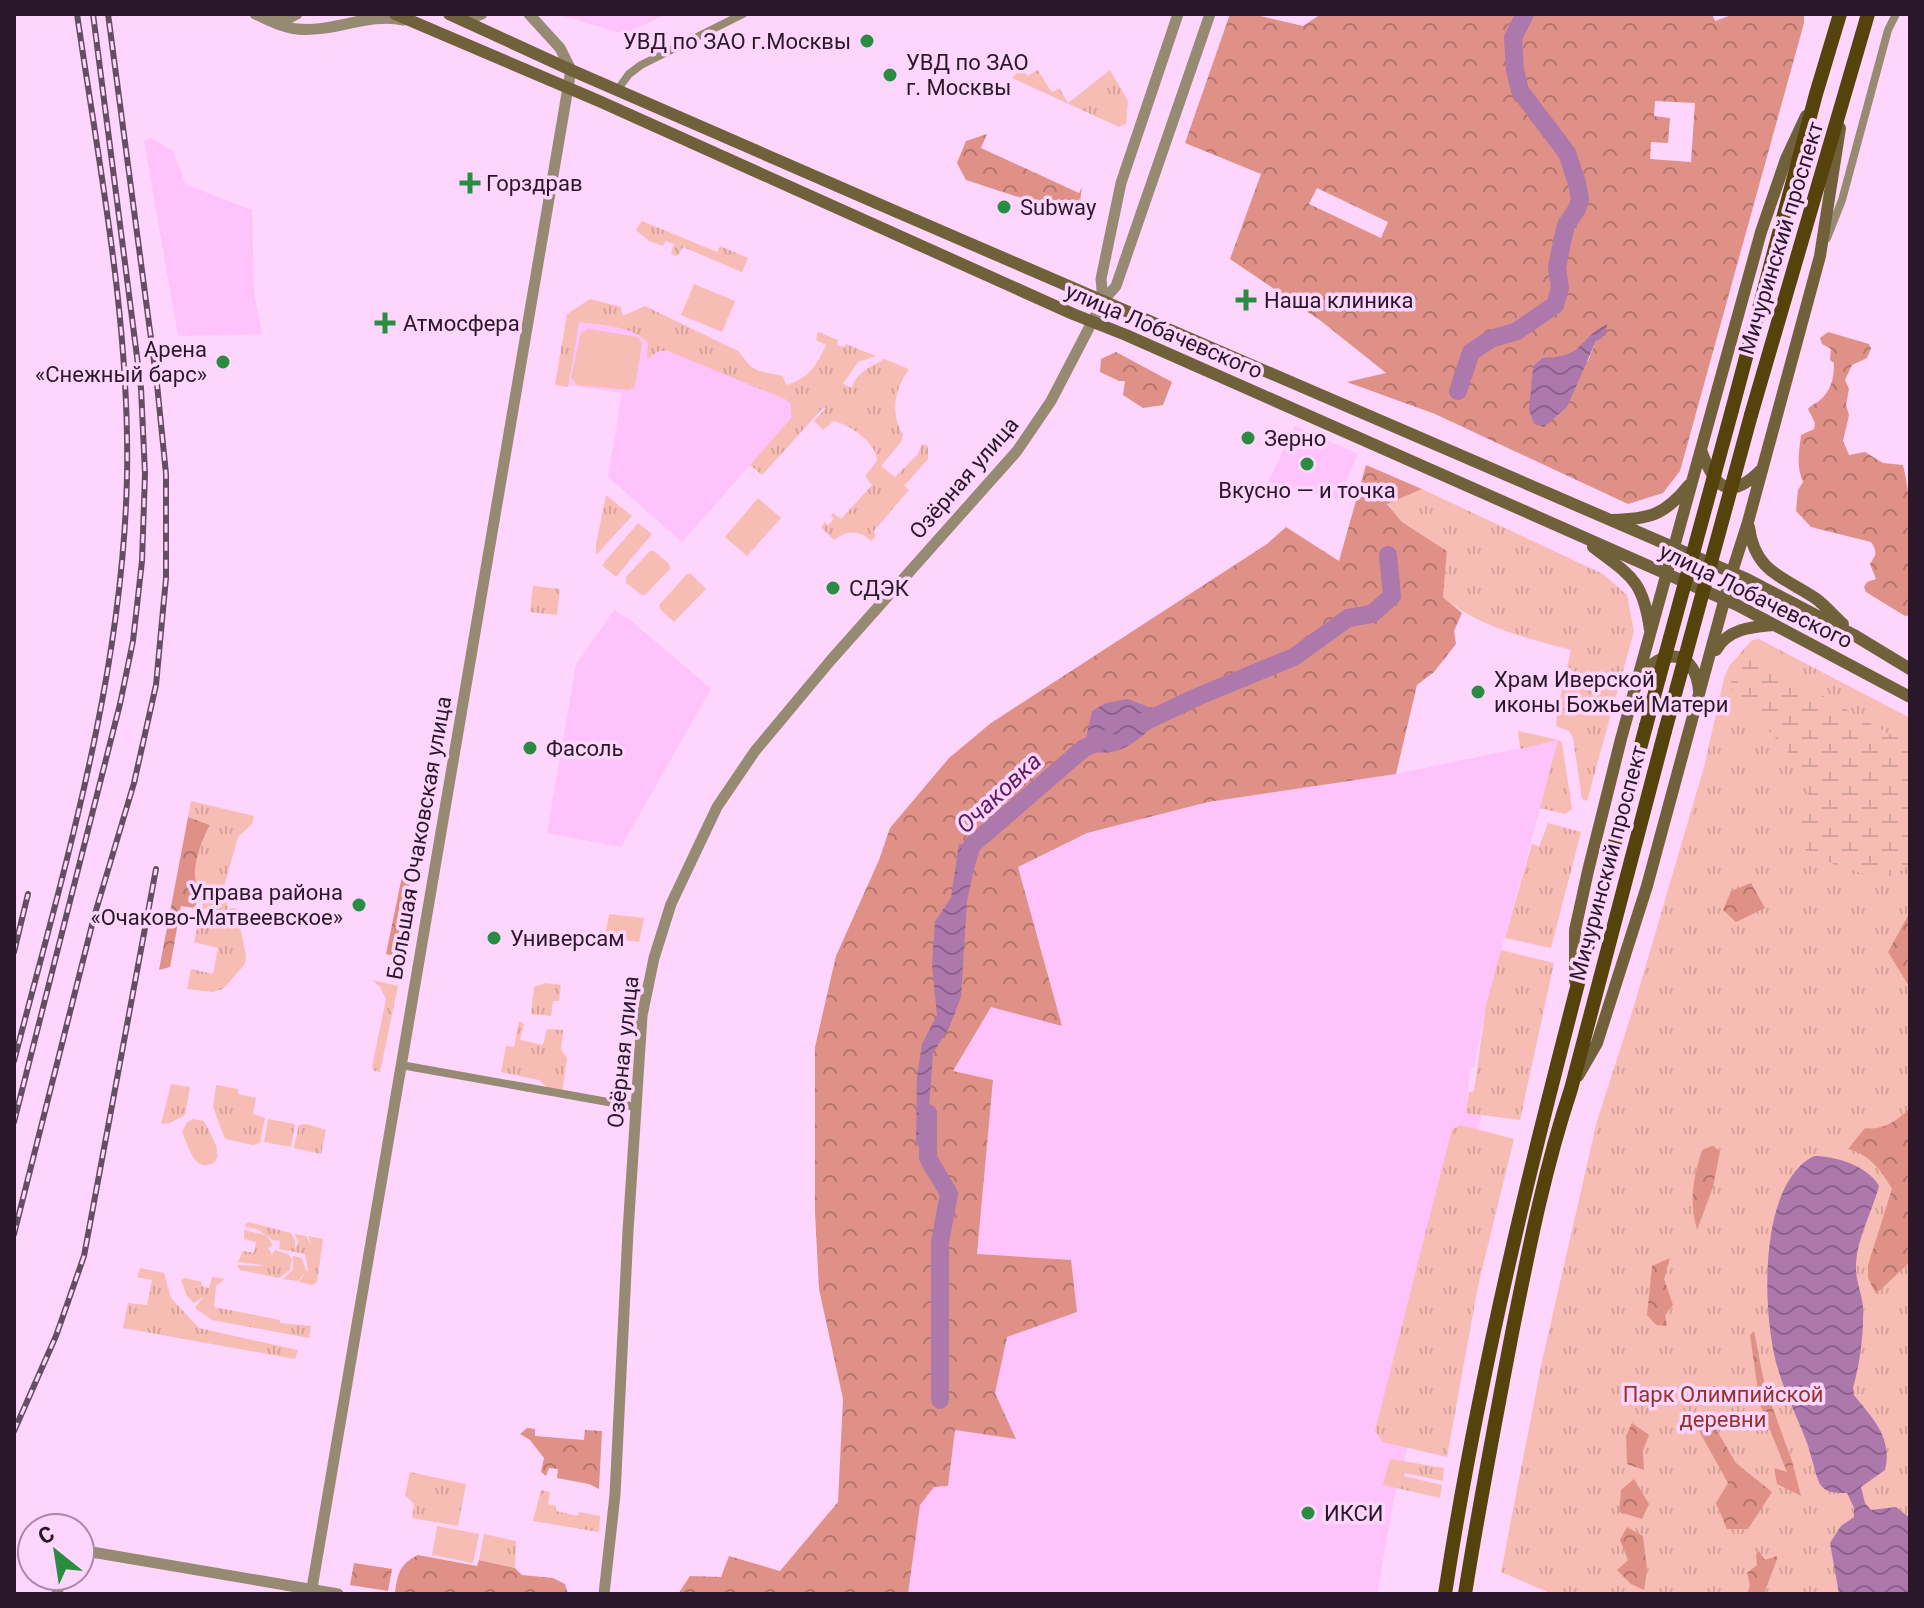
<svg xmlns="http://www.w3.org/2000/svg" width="1924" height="1608" viewBox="0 0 1924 1608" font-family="Roboto,sans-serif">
<defs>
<pattern id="grass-tufts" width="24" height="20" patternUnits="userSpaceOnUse" patternTransform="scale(2)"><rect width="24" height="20" fill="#f7bcb4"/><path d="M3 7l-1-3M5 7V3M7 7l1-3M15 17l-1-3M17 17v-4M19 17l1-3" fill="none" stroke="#d4a19b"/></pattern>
<pattern id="forest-crowns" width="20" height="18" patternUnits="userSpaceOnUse" patternTransform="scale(2)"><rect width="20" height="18" fill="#df9187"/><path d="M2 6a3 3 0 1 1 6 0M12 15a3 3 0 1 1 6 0" fill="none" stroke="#b5756f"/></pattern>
<pattern id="wetland-marsh" width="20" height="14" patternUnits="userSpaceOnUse" patternTransform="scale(2)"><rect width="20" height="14" fill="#f7bcb4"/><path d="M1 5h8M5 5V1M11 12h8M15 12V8" fill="none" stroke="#d4a19b"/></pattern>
<pattern id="water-waves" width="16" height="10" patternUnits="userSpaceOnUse" patternTransform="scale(2)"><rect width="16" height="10" fill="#ad78ab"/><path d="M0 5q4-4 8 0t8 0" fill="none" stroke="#8d618b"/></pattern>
</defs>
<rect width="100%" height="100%" fill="#fed5fc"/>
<!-- built -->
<path fill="#fdc3fa" d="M557,14H667L624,34Z
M151,138L173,151L186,185L252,210L254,293L262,334L178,336L144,141Z
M578,322L627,329L643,326L802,406L682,542L608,477L622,393L568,385Z
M1295,426L1358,454L1338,500L1268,482Z
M614,610L630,620L711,689L621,847L547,833L576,665Z
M1559,740L1486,1005L1474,1068H1470L1466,1112L1482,1113L1437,1333L1394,1498L1377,1594H1031L1021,1591L1020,1594H902L920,1505L934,1487L948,1486L955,1429L1016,1438L995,1393L1007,1336L1070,1260L977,1254L993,1081L953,1071L991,1006L1062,1025L1018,866L1087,833L1208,802L1396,774Z"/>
<!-- grass -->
<path fill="url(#grass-tufts)" d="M1022,67L1027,76L1038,70L1050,90L1053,92L1059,88L1068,103L1110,70L1128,101L1126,124L1119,127L1012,78Z
M642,221L717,252L720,246L748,258L742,272L683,247L679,254L675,256L671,254L674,244L666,241L663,246L649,241L636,230Z
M590,299L621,307L622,314L625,315L645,306L738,351L750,366L759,371L783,376L786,385C811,377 815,367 826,345L816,340L818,332L838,340L837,345L844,347L846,344L876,356L858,362L843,384L852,388C855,373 871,367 884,359L909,369C894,390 890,413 903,435L901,442L881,466L895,477L918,454L922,444L928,446V459L904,486L909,490L873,532L876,536L871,541C859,530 848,530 834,540L821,527L825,522L828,525L834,519L831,516L833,513L841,519L872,485L865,476L877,461C877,443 850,425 834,421L823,430L814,421L826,408L824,407L762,475L750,465L791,418V404L785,399L668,351H659L647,359L648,343C631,325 603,326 579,322L568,387L555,385L567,314Z
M1422,489L1603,574L1627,595L1634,631L1587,801L1582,799L1573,738L1569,731L1556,726L1558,707L1571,650C1527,638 1478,627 1443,597L1447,551L1402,522L1387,503Z
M606,495L632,516L596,555V544Z
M533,586L560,589L557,615L530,612Z
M1759,639L1910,718V1594H1552L1501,1572L1542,1361L1597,1121L1633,1009L1704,767L1724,678L1730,665L1752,640Z
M1518,731L1559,740L1562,743L1572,809L1565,814L1540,808L1558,740L1520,749Z
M191,801L254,816L252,824L238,837L224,887L228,909L236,908L246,956L245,964L223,989L213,992L187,989L191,969L213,974L218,948L194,942L199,919L210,922L214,912L202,908L203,902L198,901L200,890C187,876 202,840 210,825L188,817Z
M1548,823L1581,832L1551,948L1505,938L1532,843L1539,847Z
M1501,950L1554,963L1520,1120L1466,1113L1469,1092L1474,1091L1486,1005Z
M372,980L398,986L380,1072L374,1071L372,1067L386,999L380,987Z
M546,983L561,985L559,1001H553L551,1016L531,1014L534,987Z
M519,1021L524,1024L520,1040L543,1045L547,1029L563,1030L561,1050L567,1058L562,1094L552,1092L539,1080L501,1072L506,1046L514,1047Z
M171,1084L190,1087L185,1115L170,1123L161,1124Z
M216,1085L238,1089V1094L256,1098L253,1114L265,1118L260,1143L253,1145L225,1139L213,1107Z
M193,1119L204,1121C209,1132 229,1160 208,1165C204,1166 199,1164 196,1161C190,1154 186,1141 182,1132L187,1122Z
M268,1119L295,1124L291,1147L264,1142Z
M307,1124L326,1130L321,1154L294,1148L299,1125Z
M1460,1125L1514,1139L1478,1286L1447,1457L1383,1442L1375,1431L1452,1129Z
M248,1222L291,1233L295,1240V1249L298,1243L295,1234L306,1236L312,1246L308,1236L323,1239L317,1282L312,1285L299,1282L305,1272L298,1281L283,1279L293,1270V1256L302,1258L306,1271H308L305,1254L279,1249L280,1241L272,1240L266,1235L273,1245L268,1248L272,1254L270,1258L275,1250L288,1254L292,1259L290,1270L279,1278L240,1270L237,1265L260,1266L267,1262L261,1265L238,1262L243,1251L254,1253L256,1242L244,1239V1230L265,1235L259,1230L244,1226Z
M140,1268L164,1273L171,1298L199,1328L298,1350L295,1359L123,1328L128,1303L147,1305L152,1280L137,1277Z
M212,1277L225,1279L216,1286L214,1307L280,1320V1323L311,1326L309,1338L212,1320L195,1308L203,1297L194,1303L187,1296L181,1280L185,1278L202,1282L201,1286L209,1288Z
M1390,1459L1444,1468L1443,1481L1405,1473L1404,1476L1442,1485L1440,1498L1383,1485Z
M410,1472L466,1484L458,1526L412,1518L414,1504L405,1495Z
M541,1490L550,1492L548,1504L556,1506V1511L578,1516L579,1512L600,1516L599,1532L533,1521Z
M484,1534L516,1541L515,1568L479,1560Z"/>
<!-- forest -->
<path fill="url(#forest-crowns)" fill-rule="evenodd" d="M1230,14H1252L1303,26L1321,14H1712L1715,21L1734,14H1804V23L1680,471L1663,493L1628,504L1435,414L1347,382L1386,373L1321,321L1230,259L1261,174L1185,143ZM1655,101L1695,103L1691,162L1650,159L1651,142L1668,143L1670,118L1654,116ZM1317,188L1388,222L1381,238L1309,204ZM1608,325L1596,341L1588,361L1532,387L1533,366L1542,358C1554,358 1570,358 1579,350C1590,340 1593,330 1608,325Z
M987,134L981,148L1079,193L1082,187L1079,209L1052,208L966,180L957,163L966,141Z
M1828,332L1869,344L1871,349L1867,358L1852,365L1845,380L1849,389L1846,405L1849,415L1843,441L1849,455L1865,452L1883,463L1903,465C1915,512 1910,566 1910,615L1905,616L1866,592L1864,587L1867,582L1876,579L1870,564C1876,554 1878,553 1871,542L1811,527L1796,511L1798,490L1803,482C1796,464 1799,454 1801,435L1814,429L1815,423L1808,409C1811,405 1815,404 1819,401C1831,391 1834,379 1834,363L1830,360L1831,349L1822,344L1820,338Z
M1116,352L1172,382L1163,405L1143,408L1123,395L1125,381H1119L1100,372L1101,359Z
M1366,465L1422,489L1387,504L1402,522L1447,551L1443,597L1462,613L1454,631L1456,644L1434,672L1417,685L1396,774L1208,802L1087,833L1018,867L1062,1026L991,1007L953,1071L993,1080L977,1254L1071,1260L1077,1312L1007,1337L995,1393L1016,1439L955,1430L948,1486L934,1487L920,1505L908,1594H678L690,1576L721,1577L729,1556L780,1571L838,1502L843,1399L819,1289L815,1212V1047L836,956L879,860L890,828L949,758L991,723L1267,544L1286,527L1339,561Z
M188,817L210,825C202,839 187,877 200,889L195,908L181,906L170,967L159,970Z
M402,876L411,878L395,956L386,954Z
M1751,883L1765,908L1736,922L1723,910L1731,891Z
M1910,912V988L1888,952Z
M1910,1108V1262L1876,1294L1868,1278V1265L1892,1189C1881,1170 1869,1154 1848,1149L1865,1128C1884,1131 1897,1120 1910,1108Z
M1712,1146L1720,1151L1713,1187L1697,1230C1689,1200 1693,1179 1702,1150Z
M1670,1258L1664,1279L1673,1305L1665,1315L1667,1326L1656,1325L1647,1315L1652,1266Z
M1754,1331L1765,1387L1792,1461L1801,1496L1777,1484L1774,1468L1787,1472L1760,1405L1750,1335Z
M1710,1419L1736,1463L1772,1492L1748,1529H1727L1716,1503L1728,1483L1694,1422Z
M1632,1423L1649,1435L1643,1450L1644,1470L1627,1464L1626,1436Z
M527,1428L535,1429V1436L584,1440L585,1430L602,1431L599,1489L589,1484L557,1478L558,1469L549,1468L546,1476L541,1472L544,1458L530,1440L520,1434Z
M1634,1479L1649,1504L1642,1519L1619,1512L1621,1490Z
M1627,1527L1643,1536L1647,1570L1644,1590L1631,1584L1617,1570L1628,1560L1620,1540Z
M1759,1551L1765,1560L1777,1556V1559L1764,1594H1747L1750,1585L1747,1573L1757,1565L1756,1555Z
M418,1555L477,1566L479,1560L515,1568L522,1575L553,1578L565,1584L568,1594L395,1592C398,1572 400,1564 418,1555Z
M354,1563L392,1569L388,1591L350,1585Z"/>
<!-- wetland -->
<path fill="url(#wetland-marsh)" d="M1756,657L1887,733L1910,741V864C1902,870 1893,877 1882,877C1866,876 1811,859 1802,846C1790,828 1807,810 1808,792C1809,765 1752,713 1732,696L1731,672Z"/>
<!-- pitch -->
<path fill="#f7bcb4" d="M694,284L735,301L722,332L681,315Z
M588,329L638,337L642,344L635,387L628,390L577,385L571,378L581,333Z
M758,498L781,518L747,556L725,537Z
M638,523L652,534L616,577L602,565Z
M650,551H654L669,564L670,569L645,595H642L626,583V577Z
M687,574H691L706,589L674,622L660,609L659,605Z
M609,914L644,918L639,942L605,937Z
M437,1526L479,1534L473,1563L432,1555Z"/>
<!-- water -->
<path fill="url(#water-waves)" d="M1608,324L1602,338L1596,341L1567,407L1544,427L1534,424L1529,410L1533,366L1542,358C1588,357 1576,338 1608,324Z
M1128,699L1164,713C1145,737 1115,764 1084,748L1092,711L1106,703Z
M959,844L972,845L977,855L967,901L961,997L949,1028L933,1053L927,1136L928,1158L916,1143L917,1076L922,1044L937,1015L932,965L935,921L951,898Z
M1814,1156C1836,1156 1868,1166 1879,1186C1872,1212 1857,1238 1856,1264C1855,1280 1862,1293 1863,1307C1864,1333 1860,1364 1853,1388L1854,1395C1873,1419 1893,1438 1885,1470L1861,1487L1865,1503L1871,1510L1896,1507L1910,1518V1594H1839L1830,1543L1841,1526L1854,1517V1508L1847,1493C1839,1493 1826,1494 1820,1484C1816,1477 1811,1454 1807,1443C1798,1418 1785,1394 1778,1369C1762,1317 1757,1184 1814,1156Z"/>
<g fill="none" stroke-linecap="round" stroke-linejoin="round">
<!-- river -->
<path stroke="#ad78ab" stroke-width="18" d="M1458,391L1471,352L1491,339L1517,331L1555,305L1560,288L1557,268L1562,242L1566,225L1577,209L1580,199L1577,183L1567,153L1520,91L1515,70L1513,38L1525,14
M1144,722L1199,696L1294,657L1348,618L1372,614L1392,596L1388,555
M965,867L972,845L1084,748L1106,739
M928,1113V1158L949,1194L940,1242V1400"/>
<!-- minor -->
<path stroke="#968b72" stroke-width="8" d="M618,89L629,74L641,65L743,14
M1827,238L1842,200L1888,30L1896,14
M401,1065L636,1107"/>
<!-- tertiary -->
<path stroke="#968b72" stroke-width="11" d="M255,14C269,20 283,28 297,29C334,33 367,12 404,20
M460,19H470L482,14
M275,21L282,22L297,14
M1103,301L1101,279L1121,183L1178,14
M80,1550L338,1594
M57,1594L61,1576
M311,1594L571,70L560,48L529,14
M604,1594L615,1495L628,1231L642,1016L654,958L671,904L717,807L755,751L831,660L1017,451L1051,401L1103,301L1116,286L1210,14"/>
<!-- secondary -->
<path stroke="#70613a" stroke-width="12" d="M395,14L599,101L1073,314L1126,335L1737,605L1910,697
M449,14L571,70L897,212L1747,579L1854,635L1910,669
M1701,450C1714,486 1728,503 1761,470
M1612,520C1650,519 1665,515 1689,485
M1749,527C1755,572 1782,576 1815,598C1825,605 1834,616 1843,624
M1593,547C1631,576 1643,580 1650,630
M1716,650C1728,629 1750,627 1773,625
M1642,674C1667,645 1696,653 1699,691
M1575,981V930L1588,871L1621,739L1761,232L1786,159L1806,116
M1578,1076L1597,1043L1647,886L1732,572L1748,522L1820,256L1840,128"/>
<!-- primary -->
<path stroke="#56430c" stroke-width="14" d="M1732,410L1816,94L1840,14
M1751,415L1868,14
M1445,1594C1490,1300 1570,1013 1646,726
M1465,1594C1479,1505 1496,1417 1513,1328C1529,1248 1545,1167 1571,1089L1665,731"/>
<!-- rail casing -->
<g stroke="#654d64" stroke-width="6">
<path id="rail" d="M14,952L28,894
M14,1061C64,869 123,675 127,476C130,321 99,166 77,14
M14,1122L120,704L133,641L142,561L145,474L141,388L93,14
M14,1234L94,917L134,783L156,685L166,578V474L157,384L108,14
M14,1431L56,1336L84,1256L156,869"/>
</g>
<!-- rail -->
<use href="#rail" stroke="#fed5fc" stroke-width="3" stroke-dasharray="9" stroke-linecap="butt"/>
<!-- primary-bridge -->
<path stroke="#56430c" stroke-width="14" d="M1646,726L1732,410
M1665,731L1751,415"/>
</g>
<!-- markers -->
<g fill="#298c41" stroke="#fed5fc" stroke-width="3">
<circle cx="867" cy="41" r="8"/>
<circle cx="890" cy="75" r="8"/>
<path d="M466 171h8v8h8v8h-8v8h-8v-8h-8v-8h8z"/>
<circle cx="1004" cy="207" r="8"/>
<path d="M1242 288h8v8h8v8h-8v8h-8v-8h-8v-8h8z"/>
<path d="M381 311h8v8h8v8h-8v8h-8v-8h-8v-8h8z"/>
<circle cx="223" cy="362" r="8"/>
<circle cx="1248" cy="438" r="8"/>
<circle cx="1307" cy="464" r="8"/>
<circle cx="833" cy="588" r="8"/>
<circle cx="1478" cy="692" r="8"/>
<circle cx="530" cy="748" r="8"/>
<circle cx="359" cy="905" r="8"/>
<circle cx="494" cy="938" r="8"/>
<circle cx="1308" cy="1513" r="8"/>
</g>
<g text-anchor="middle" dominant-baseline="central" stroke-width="7" stroke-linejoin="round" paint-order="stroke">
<!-- poi labels -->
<g font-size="22" fill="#2a182a" stroke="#fed5fc" text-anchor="start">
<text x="851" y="41" text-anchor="end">УВД по ЗАО г.Москвы</text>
<text x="906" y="62">УВД по ЗАО<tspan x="906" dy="25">г. Москвы</tspan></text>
<text x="486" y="183">Горздрав</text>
<text x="1020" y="207">Subway</text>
<text x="1264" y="300">Наша клиника</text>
<text x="403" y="323">Атмосфера</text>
<text x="207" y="349" text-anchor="end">Арена<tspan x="207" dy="25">«Снежный барс»</tspan></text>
<text x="1264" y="438">Зерно</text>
<text x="1307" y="490" text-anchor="middle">Вкусно — и точка</text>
<text x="849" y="588">СДЭК</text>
<text x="1494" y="679">Храм Иверской<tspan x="1494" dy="25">иконы Божьей Матери</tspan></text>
<text x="546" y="748">Фасоль</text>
<text x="343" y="892" text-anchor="end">Управа района<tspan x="343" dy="25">«Очаково-Матвеевское»</tspan></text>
<text x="510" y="938">Универсам</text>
<text x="1324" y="1513">ИКСИ</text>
</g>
<!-- street labels -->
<g font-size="22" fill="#2a182a" stroke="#fed5fc">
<text transform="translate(1781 238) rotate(-73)">Мичуринский проспект</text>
<text transform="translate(1164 331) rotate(23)">улица Лобачевского</text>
<text transform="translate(964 478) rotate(-49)">Озёрная улица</text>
<text transform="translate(1756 596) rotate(26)">улица Лобачевского</text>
<text transform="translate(419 838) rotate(-80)">Большая Очаковская улица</text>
<text transform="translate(1608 863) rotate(-75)">Мичуринский проспект</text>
<text transform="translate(623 1052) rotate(-84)">Озёрная улица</text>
</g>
<!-- park labels -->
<g font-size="22" fill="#90342d" stroke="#fed5fc">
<text x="1723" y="1394">Парк Олимпийской<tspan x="1723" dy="25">деревни</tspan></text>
</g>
<!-- water labels -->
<g font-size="24" font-style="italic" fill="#5d1c5d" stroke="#fed5fc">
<text transform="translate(999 793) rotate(-43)">Очаковка</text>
</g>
</g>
<!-- border -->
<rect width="1924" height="1608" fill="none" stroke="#2a182a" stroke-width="32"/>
<!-- north arrow -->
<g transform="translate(56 1552) rotate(330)"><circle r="38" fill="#fed5fc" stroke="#a989a8" stroke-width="2"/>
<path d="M0-6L14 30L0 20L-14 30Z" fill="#298c41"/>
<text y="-12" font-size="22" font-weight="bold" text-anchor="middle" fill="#2a182a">С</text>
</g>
</svg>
